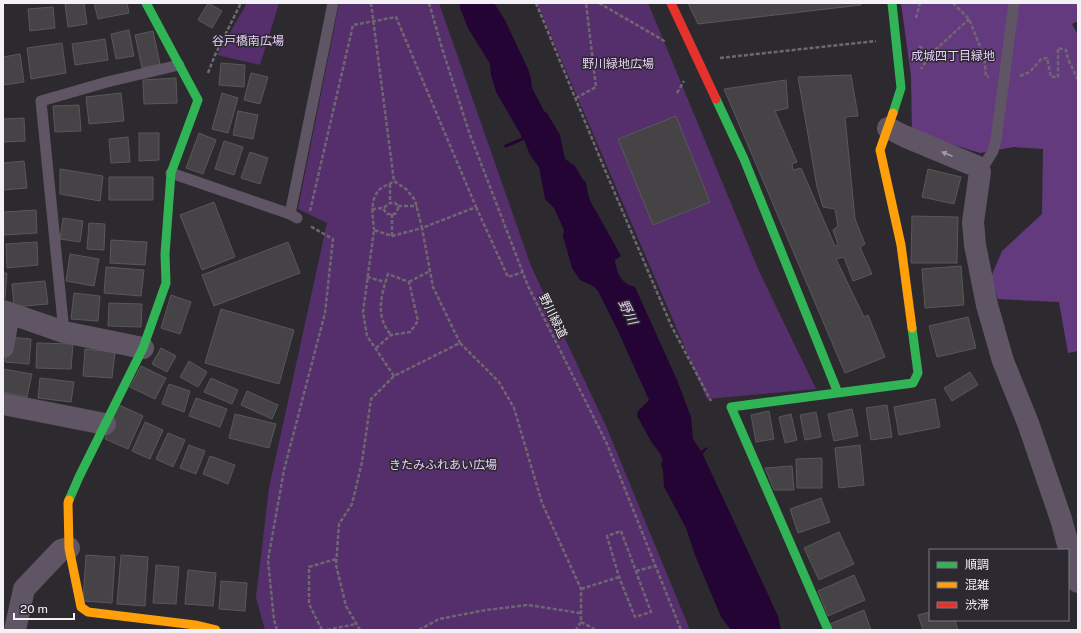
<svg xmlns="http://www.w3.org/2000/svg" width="1081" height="633" viewBox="0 0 1081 633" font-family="'Public Sans','Noto Sans JP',sans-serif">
<rect width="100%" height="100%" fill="#2d2a2f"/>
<!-- green -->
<path fill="#552e6c" d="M247,3H279L260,65L217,55Z
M341,3H439L531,266L606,426L690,630H265L256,598L269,488L327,223L298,209L339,4Z
M537,3H648L759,271L816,389L707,399Z"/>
<!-- forest -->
<path fill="#643a7f" d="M901,3H1078V21L1072,24L1078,35V351L1068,353L1059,302L998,299L991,277L1002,251L1042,214L1043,149L1014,147L980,153L912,132L911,76Z"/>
<!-- water -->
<path fill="#240434" d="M460,3H494L505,20L528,69L531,78L532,88L544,111L547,113L560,135L565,159L575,166L583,180L586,182C587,191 590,204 596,211L621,256L615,260C617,273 621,284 635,287L677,380L691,417L693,439L701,451L707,447L708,448L703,453L704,457L778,616L781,630H731L721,617L695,555L686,528L664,487L663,471L661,463L663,461L660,453L652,443L637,416L638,411L649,400L618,331L598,291L593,286L580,280L572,268L563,236L564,230L554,208L545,199L539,167L530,155L524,140L505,148L504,145L521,138V135L496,92L491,75L490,64L468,28L460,8Z"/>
<!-- building -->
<path fill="#454346" stroke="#59575a" d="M73,3H84L87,24L68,27L65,4Z
M94,3H127L129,13L98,19Z
M208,3L222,11L212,28L198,20Z
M688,3H861V5L698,24Z
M53,7L55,28L30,31L28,9Z
M129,30L134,56L116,59L111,34Z
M153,31L160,64L142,68L135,35Z
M105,39L108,60L75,65L72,44Z
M62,43L66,73L31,79L27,48Z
M20,54L24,82L3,85V57Z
M221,63L245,65L244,87L219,85Z
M251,73L268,77L260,104L244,100Z
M851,75L858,116L845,117L855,219L865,244L860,247L872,274L853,281L844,257L836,259L864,317L868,315L885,357L845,373L724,89L786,80L788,108L775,111L797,162L792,164L793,170L801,168L835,246L838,245L833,230L838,226L835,209L823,207L817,187L798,77Z
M176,78L177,103L144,104L143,80Z
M121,93L124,121L89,124L86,97Z
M222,93L238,98L228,133L212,129Z
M79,105L81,131L55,132L53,106Z
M238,111L258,115L253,139L233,135Z
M676,116L710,202L653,225L618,139Z
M24,118L25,141L3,142V119Z
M139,133H159V160L139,161Z
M199,133L216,140L203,174L186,168Z
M128,137L130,162L111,163L109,139Z
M224,141L243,147L234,175L215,169Z
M250,152L268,158L260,184L241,178Z
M24,161L27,188L3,190V163Z
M60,169L103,176L100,201L60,194Z
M928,169L961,177L954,204L922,197Z
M109,177H153V200H109Z
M214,202L235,257L202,270L180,215Z
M36,210L37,233L4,235L3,212Z
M912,216L958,217L957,263H911Z
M63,218L83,221L80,242L60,239Z
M89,223L105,224L104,250L87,249Z
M111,240L147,242L145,265L110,263Z
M37,242L38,265L7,268L6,244Z
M288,242L300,273L214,306L202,275Z
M70,254L99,259L94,286L66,281Z
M961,266L964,305L925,308L922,269Z
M106,267L144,270L141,296L104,293Z
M3,273H7L5,299H3Z
M45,281L48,304L14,307L12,284Z
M74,293L100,296L98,321L71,319Z
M171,295L191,302L180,334L161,328Z
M109,303L142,304L141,327L108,326Z
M221,309L294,330L279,384L205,363Z
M968,317L976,348L937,357L929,326Z
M7,337L31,339L29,364L5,362Z
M37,343L73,344L71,369L36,368Z
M161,348L176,356L167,372L152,364Z
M85,349L115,352L112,378L83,376Z
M189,361L207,372L198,387L180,377Z
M141,366L166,378L155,399L130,387Z
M3,369L32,374L27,397L3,392Z
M970,372L978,385L952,401L944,388Z
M40,378L74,382L71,402L38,398Z
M211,378L238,390L232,404L204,392Z
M169,384L190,391L184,412L162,404Z
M247,391L278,405L272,419L241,405Z
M196,398L227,409L220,427L189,416Z
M935,399L940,427L899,435L894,407Z
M117,404L143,416L128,449L105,439Z
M887,405L892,437L871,440L866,408Z
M852,409L858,436L834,441L828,414Z
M769,411L774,439L756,442L751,415Z
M816,412L821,437L805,440L800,415Z
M235,414L276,424L269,448L229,438Z
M791,414L797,440L785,443L779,417Z
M145,422L163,430L150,459L132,451Z
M168,433L185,440L173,467L156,459Z
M189,445L205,451L196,474L180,468Z
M860,445L864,485L839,488L835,448Z
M210,456L235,465L228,484L203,474Z
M822,458V488H797L796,459Z
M792,466L794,490H774L765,468Z
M821,498L830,522L798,533L790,509Z
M839,532L854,564L819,580L804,548Z
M86,555L115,557L112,603L83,601Z
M121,555L148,557L145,606L117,604Z
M156,565L179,567L176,604L153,603Z
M188,570L216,573L213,606L185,604Z
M854,575L865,600L828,616L818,591Z
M221,581L247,583L245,611L219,609Z
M864,610L871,630H832L830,624Z
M930,612V620H955L958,630H923L918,615Z"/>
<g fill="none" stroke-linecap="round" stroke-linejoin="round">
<!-- path -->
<path stroke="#6e6771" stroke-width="2.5" stroke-dasharray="4 2" stroke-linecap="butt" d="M371,3L394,181
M429,3L442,48L469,132L528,286L607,444L681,630
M536,3L605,170L671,325L711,401
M599,3L666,42
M953,3L969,19L984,56L986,76L989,77
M916,18L920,3
M919,46L931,54L921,69
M931,54L969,19
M720,58L876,41
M208,73L215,55L241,3
M1020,76L1030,72L1041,59L1047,58L1051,77H1058V48L1066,50L1068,59L1078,80
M677,93L684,81
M576,98L596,87L586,3
M390,184V203
M398,206H417
M476,207L508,277L523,272
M372,209L383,208L387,214H395L398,209V206L395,203H390L383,208
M310,211L353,25L396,17L476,207L422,228L415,200L406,189L394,181C390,184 384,186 380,189C369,200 373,216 374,230
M392,214V236
M367,277L385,282
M409,282L430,271
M376,348L391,335L410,332L418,321L409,282L388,274C381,296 375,316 391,335
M394,376L367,336L363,312L374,230L392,236L422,228L433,287L460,343
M621,531L651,612L635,617L619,577L607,536Z
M636,571L655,566
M581,589L619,577
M581,622L596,630
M277,630L274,620L268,560L284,470L325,313L333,239L310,226
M322,630L309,604V567L336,559
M327,630L356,624
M360,630L346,606L336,565L339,524L352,504L362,462L371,399L394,376L460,343L499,382L514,408L542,503L581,589V622L576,630
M419,630L439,619L486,610L528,605L580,613"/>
<!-- lane -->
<path stroke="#5f5565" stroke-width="11" d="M980,172L993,151L996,140L1014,3
M171,173L290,214L297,218
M290,214L333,3
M64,332L41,101L107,82L179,65"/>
<!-- street -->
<path stroke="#5f5565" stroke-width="22" d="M888,128L904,136L978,167L980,172L973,222L975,245L987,305L1003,361L1028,423L1061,519L1078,582
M3,311L64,332L143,348
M3,347L9,313
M3,404L105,424
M15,630L24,589L61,550L69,548"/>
<!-- fast -->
<path stroke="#30b455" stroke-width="9" d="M892,3L901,88L893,113
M716,99L744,159L838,393
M69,500L79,477L143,348L166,283L165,254L171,173L198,100L146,3
M828,630L731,407L913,383L918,373L912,328"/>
<!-- slow -->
<path stroke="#ff9f0a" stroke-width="9" d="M893,113L880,150L901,245L912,328
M69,500L68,503L69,548L81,607L88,612L195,625L216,630"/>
<!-- jam -->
<path stroke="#e5322d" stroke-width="9" d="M671,3L716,99"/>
</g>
<!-- one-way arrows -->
<defs><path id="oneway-solid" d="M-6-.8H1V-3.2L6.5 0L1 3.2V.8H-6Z"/></defs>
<use fill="#a29ba6" href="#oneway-solid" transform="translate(947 154) rotate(-157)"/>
<g text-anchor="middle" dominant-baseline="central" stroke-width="3" stroke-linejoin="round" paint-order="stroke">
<!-- park labels -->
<g font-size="12" fill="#e8d0fb" stroke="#2d2930">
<text x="248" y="41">谷戸橋南広場</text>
<text x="953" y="56">成城四丁目緑地</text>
<text x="618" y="64">野川緑地広場</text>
<text x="443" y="465">きたみふれあい広場</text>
</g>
<!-- street labels -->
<g font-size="12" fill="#f4f1f6" stroke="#2d2930">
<text transform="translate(553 316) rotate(64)">野川緑道</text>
</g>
<!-- water labels -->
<g font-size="13" font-style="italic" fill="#e3caf5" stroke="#2d2930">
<text transform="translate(628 312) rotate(64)">野川</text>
</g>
</g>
<!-- border -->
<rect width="1081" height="633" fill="none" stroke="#f4f1f6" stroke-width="8"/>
<!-- legend -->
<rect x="929" y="549" width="140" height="72" fill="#2d2930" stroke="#7d797f"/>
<rect x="937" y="562" width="20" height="6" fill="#30b455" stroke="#7d797f"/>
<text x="965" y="569" font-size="12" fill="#f4f1f6">順調</text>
<rect x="937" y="582" width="20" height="6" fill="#ff9f0a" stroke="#7d797f"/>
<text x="965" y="589" font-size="12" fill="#f4f1f6">混雑</text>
<rect x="937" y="602" width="20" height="6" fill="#e5322d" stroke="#7d797f"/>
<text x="965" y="609" font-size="12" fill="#f4f1f6">渋滞</text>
<!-- scale -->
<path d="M14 613v6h60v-6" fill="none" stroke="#f4f1f6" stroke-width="2"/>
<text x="20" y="613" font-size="12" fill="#f4f1f6" stroke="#2d2930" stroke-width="3" paint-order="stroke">20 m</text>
</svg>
